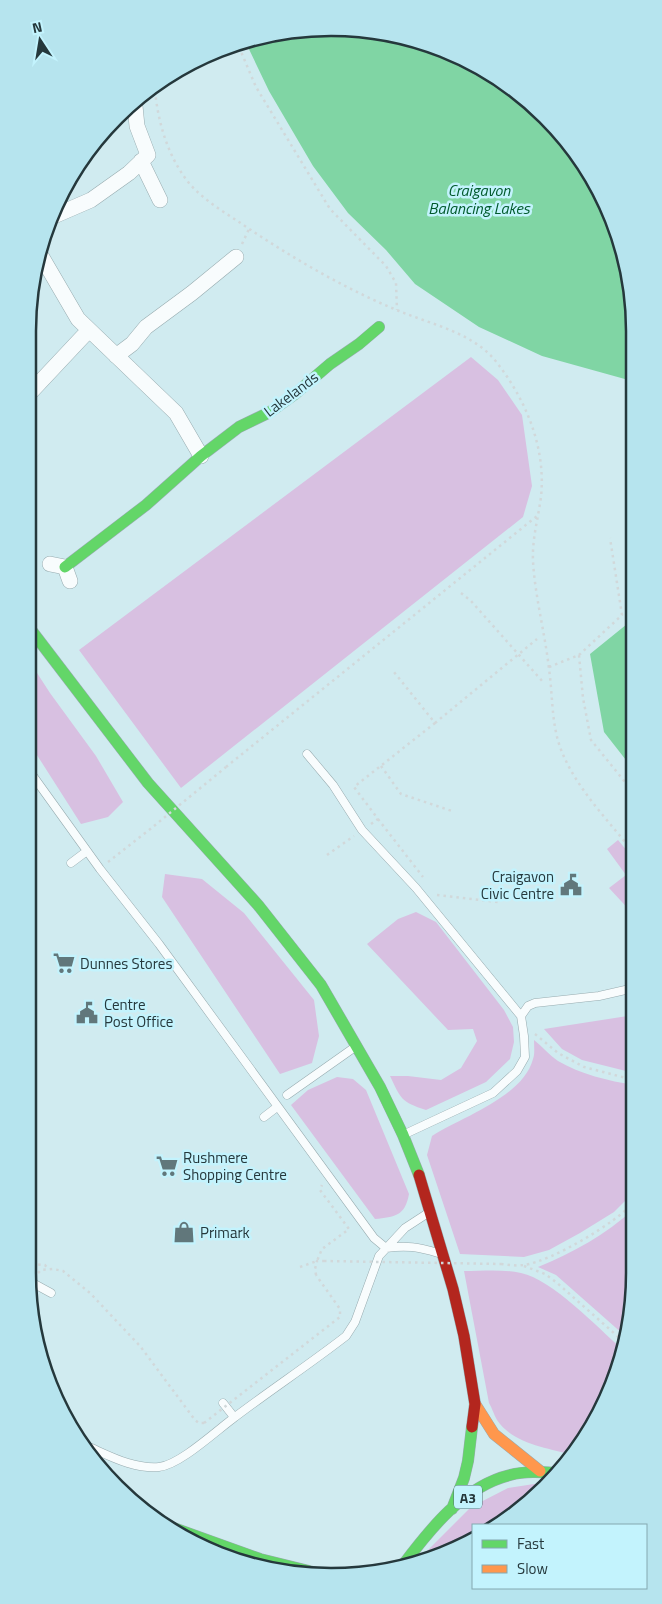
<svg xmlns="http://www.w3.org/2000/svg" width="662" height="1604" viewBox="0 0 662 1604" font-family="'Titillium Web',sans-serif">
<rect width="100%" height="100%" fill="#d0ebf0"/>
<!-- green -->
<path fill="#d8c0e1" d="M471,357L498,380L522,415L532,486L523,517L181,788L79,650Z
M28,659L50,693L96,756L123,802L108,817L81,824L28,741Z
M618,840L633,858L634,915L609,888L626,875L607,849Z
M165,874L202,879L244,913L314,1000L319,1036L312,1063L280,1074L162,897Z
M416,912L436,922L504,1010L513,1027L514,1042L510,1059L486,1082L426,1110C401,1102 401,1099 390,1076H408L441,1080L461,1068L477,1041L473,1029L448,1030L367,944L398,919Z
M634,1015V1073L582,1060L562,1049L544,1029Z
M534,1040C542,1046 549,1055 558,1061C580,1074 609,1081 634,1085V1192L614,1212L580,1233L549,1250L524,1257L460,1254L427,1155L432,1136C462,1117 523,1097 533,1059C535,1054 534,1046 534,1040Z
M337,1077L353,1079L366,1090L409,1194C405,1216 395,1217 375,1219L291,1105L308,1090Z
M634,1209V1233L630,1265L632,1289L624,1335L556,1275L538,1267C573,1253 606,1234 634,1209Z
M464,1271C482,1271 503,1269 521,1273C553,1280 597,1327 622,1349L618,1370L573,1455C548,1448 513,1444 497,1420C494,1415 492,1408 489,1403Z
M534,1484H543L500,1525H473V1536L420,1558L471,1507L508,1488Z"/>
<!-- water -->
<path fill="#80d5a4" d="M311,28L428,44L500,79L559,131L611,215L632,291V381L542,356L479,327L415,284L386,250L348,213L313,166L269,91L247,45Z
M633,581V769L604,732L590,654L632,620L626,583Z"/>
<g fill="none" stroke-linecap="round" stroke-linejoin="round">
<!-- lane casing -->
<g stroke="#97abaf" stroke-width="9">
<path id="lane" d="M307,754L333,785L362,830L416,888L521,1016L524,1036L525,1057L517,1071L493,1093L405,1134
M28,769L100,869L159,944L374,1238L386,1248C407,1245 418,1247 438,1253
M71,863L87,851
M633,945L634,946
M521,1016L528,1006L535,1003L599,996L634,988
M287,1095L355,1047
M264,1117L277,1107
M29,1281L51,1293
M223,1403L234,1417
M87,1446C110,1456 133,1469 159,1467C180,1465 217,1430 235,1417C272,1389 310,1364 346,1336L355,1322L379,1256L405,1228L428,1213"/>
</g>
<!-- street casing -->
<g stroke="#97abaf" stroke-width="16">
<path id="street" d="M141,161L160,200
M54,216L91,200L129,173L148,155L137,126L135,106
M40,254L78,319L176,413L201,456
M116,356L132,344L146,327L192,293L236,257
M28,395L89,330
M50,564L65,567L70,581"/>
</g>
<!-- fast casing -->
<g stroke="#97abaf" stroke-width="12">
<path id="fast" d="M65,567L146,505L201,456L239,427L270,412L295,394L330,364L359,344L379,327
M28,626L148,783L258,905L321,985L380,1087L403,1135L419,1175
M452,1509L464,1478L468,1461L472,1427
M168,1526L260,1559L317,1573
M403,1565C430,1529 464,1486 510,1475C525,1471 541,1472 556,1473"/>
</g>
<!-- slow casing -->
<g stroke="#97abaf" stroke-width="12">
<path id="slow" d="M475,1404L494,1434L540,1471"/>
</g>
<!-- jam casing -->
<g stroke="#97abaf" stroke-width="12">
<path id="jam" d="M419,1175L453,1289L464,1336L475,1404L472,1427"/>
</g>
<!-- path -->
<path stroke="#d1d8da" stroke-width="2.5" stroke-dasharray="2.5 4" stroke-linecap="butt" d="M239,47L256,87L330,209L386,266L396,283L397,310
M155,91C158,120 166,150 183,175C196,195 219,209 239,222C289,256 343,288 399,311C433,325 475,333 498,364C527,402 546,449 541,497C538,519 532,539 533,561C535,597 545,633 549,669C553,696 551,726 562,752C577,789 608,820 633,852
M242,244L249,229
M461,593L471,601L543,682
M579,655L622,615L610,538
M549,667L579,655L583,698L591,740L633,792
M435,723L537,639
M381,766L401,794L452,811
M226,767L537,516
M378,819L423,877
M371,824L378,819L354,787L435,723L394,672
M327,855L354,836
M108,862L154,826
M437,895L498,902
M535,1034L558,1053L584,1067L634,1080
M28,1259L31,1264L45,1265L48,1269
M501,1264C509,1265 517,1266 524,1265C552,1261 616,1223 634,1202
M524,1266L545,1274L556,1282L623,1341
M300,1267L317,1261L322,1249L349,1229L320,1190L322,1185
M38,1273L41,1270L53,1269L63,1271L90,1293L140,1346L195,1420L199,1423H204
M316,1275L315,1269L317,1261H324"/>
<!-- lane -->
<use href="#lane" stroke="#f8fcfd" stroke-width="8"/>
<!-- street -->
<use href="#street" stroke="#f8fcfd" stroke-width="15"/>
<!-- fast -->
<use href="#fast" stroke="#63d668" stroke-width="11"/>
<!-- slow -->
<use href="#slow" stroke="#ff974d" stroke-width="11"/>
<!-- jam -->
<use href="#jam" stroke="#b3261e" stroke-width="11"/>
<!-- path-bridge -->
<path stroke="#d1d8da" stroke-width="2.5" stroke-dasharray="2.5 4" stroke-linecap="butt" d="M154,826L226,767
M324,1261L501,1264
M204,1423L340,1317V1309L316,1275"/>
</g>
<!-- icons -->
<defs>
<g id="civic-bare" transform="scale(1.725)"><path d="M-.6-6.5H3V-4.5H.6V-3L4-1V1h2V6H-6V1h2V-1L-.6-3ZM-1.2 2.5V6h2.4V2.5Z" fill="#61777b" stroke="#c3f3fd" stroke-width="2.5" paint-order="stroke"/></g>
<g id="supermarket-bare" transform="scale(1.725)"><path d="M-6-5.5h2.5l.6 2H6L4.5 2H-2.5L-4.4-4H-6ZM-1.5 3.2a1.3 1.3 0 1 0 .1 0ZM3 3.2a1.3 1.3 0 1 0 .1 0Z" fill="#61777b" stroke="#c3f3fd" stroke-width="2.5" paint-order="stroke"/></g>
<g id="shop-bare" transform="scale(1.725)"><path d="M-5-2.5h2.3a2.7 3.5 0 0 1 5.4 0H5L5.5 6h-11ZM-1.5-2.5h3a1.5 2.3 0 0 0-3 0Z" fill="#61777b" stroke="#c3f3fd" stroke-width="2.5" paint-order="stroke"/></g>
</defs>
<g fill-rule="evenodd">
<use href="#civic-bare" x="571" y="885"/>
<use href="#supermarket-bare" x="64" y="963"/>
<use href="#civic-bare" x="87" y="1013"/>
<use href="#supermarket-bare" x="167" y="1166"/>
<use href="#shop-bare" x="184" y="1232"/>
</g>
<g text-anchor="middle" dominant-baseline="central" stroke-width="5" stroke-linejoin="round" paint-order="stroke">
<!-- shield labels -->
<rect fill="#c3f3fd" stroke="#547076" stroke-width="1" x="454" y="1485.5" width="28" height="23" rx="4"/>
<g font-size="14" font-weight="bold" fill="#25383c">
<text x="468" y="1497">A3</text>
</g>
<!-- street labels -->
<g font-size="15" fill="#25383c" stroke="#c3f3fd">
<text transform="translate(291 394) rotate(-37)">Lakelands</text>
</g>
<!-- poi labels -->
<g font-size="15" fill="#25383c" stroke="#c3f3fd" text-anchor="start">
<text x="554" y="876" text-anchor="end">Craigavon<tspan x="554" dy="17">Civic Centre</tspan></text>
<text x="80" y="963">Dunnes Stores</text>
<text x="104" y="1004">Centre<tspan x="104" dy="17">Post Office</tspan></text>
<text x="183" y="1157">Rushmere<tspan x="183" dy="17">Shopping Centre</tspan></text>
<text x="200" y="1232">Primark</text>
</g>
<!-- water labels -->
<g font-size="16" font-style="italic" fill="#005a2c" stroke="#c3f3fd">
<text x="479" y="190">Craigavon<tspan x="479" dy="18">Balancing Lakes</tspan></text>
</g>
</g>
<!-- crop -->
<path d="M0 0H662V1604H0ZM331 36H331A295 295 0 0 1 626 331V1273A295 295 0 0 1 331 1568H331A295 295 0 0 1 36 1273V331A295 295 0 0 1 331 36Z" fill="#b6e4ee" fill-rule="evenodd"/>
<path fill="none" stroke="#25383c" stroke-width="2.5" d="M331 36H331A295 295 0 0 1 626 331V1273A295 295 0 0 1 331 1568H331A295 295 0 0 1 36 1273V331A295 295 0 0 1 331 36Z"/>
<!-- legend -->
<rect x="472" y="1524" width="175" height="65" fill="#c3f3fd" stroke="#84a8b0"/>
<rect x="482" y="1540" width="25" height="8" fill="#63d668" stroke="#84a8b0"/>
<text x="517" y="1549" font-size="15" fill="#25383c">Fast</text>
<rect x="482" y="1565" width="25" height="8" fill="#ff974d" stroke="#84a8b0"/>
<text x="517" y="1574" font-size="15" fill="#25383c">Slow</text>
<!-- north arrow -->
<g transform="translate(40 40) rotate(348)" stroke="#c3f3fd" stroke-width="4" paint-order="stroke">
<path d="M0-4L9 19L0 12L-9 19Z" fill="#25383c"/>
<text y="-8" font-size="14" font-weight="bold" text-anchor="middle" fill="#25383c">N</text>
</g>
</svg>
